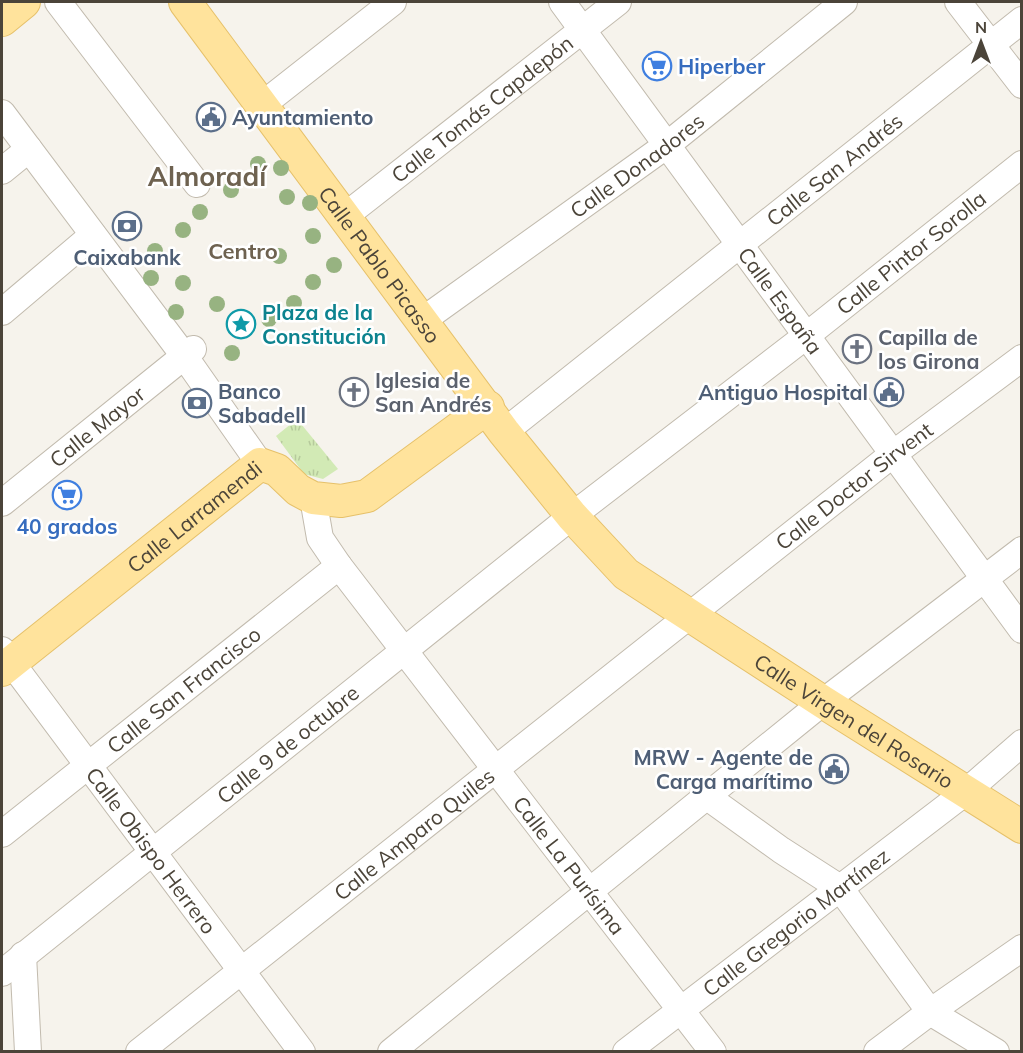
<svg xmlns="http://www.w3.org/2000/svg" width="1023" height="1053" viewBox="0 0 1023 1053" font-family="Mulish,sans-serif">
<defs>
<pattern id="grass-tufts" width="24" height="20" patternUnits="userSpaceOnUse" patternTransform="scale(1.5)"><rect width="24" height="20" fill="#d2eab5"/><path d="M3 7l-1-3M5 7V3M7 7l1-3M15 17l-1-3M17 17v-4M19 17l1-3" fill="none" stroke="#b6ca9c"/></pattern>
</defs>
<rect width="100%" height="100%" fill="#f6f3ec"/>
<!-- grass -->
<path fill="url(#grass-tufts)" d="M297,419L338,469L323,479L304,474L276,436Z"/>
<g fill="none" stroke-linecap="round" stroke-linejoin="round">
<!-- minor casing -->
<g stroke="#c2bbae" stroke-width="28">
<g id="minor">
<path d="M58,2L197,184"/>
<path id="s1" d="M562,2L1022,630"/>
<path d="M958,2L1022,85"/>
<path d="M262,105L393,2"/>
<path d="M2,113L185,357L260,464"/>
<path d="M2,171L29,149"/>
<path id="s2" d="M345,216L618,2"/>
<path d="M2,312L93,235"/>
<path id="s3" d="M423,320L667,145L844,2"/>
<path id="s4" d="M504,432L1022,20"/>
<path id="s5" d="M313,498L320,538L339,566L713,1052"/>
<path id="s6" d="M2,503L193,349"/>
<path id="s7" d="M2,650L302,1052"/>
<path d="M706,796L781,850L840,888L930,1012L996,1052"/>
<path id="s8" d="M2,834L339,566"/>
<path d="M23,955L28,1052"/>
<path id="s9" d="M2,973L572,516L806,336L1022,164"/>
<path id="s10" d="M139,1052L893,454L1022,358"/>
<path d="M391,1052L823,702L1022,550"/>
<path id="s11" d="M626,1052L967,791L1022,743"/>
<path d="M877,1052L930,1012L1022,948"/>
</g>
</g>
<!-- major casing -->
<g stroke="#e6c16a" stroke-width="34">
<g id="major">
<path id="s12" d="M185,2L504,432L572,516L626,574L823,702L1022,827"/>
<path d="M2,20L24,2"/>
<path id="s13" d="M2,670L260,464L277,470L298,490L313,498L341,501L367,496L488,407"/>
</g>
</g>
<!-- minor -->
<use href="#minor" stroke="#fff" stroke-width="26"/>
<!-- major -->
<use href="#major" stroke="#ffe39c" stroke-width="32"/>
</g>
<!-- trees -->
<g fill="#97b381">
<circle cx="258" cy="164" r="8"/>
<circle cx="281" cy="168" r="8"/>
<circle cx="231" cy="190" r="8"/>
<circle cx="287" cy="197" r="8"/>
<circle cx="310" cy="203" r="8"/>
<circle cx="200" cy="212" r="8"/>
<circle cx="183" cy="230" r="8"/>
<circle cx="313" cy="236" r="8"/>
<circle cx="155" cy="251" r="8"/>
<circle cx="279" cy="256" r="8"/>
<circle cx="334" cy="265" r="8"/>
<circle cx="151" cy="278" r="8"/>
<circle cx="313" cy="282" r="8"/>
<circle cx="183" cy="283" r="8"/>
<circle cx="294" cy="303" r="8"/>
<circle cx="217" cy="304" r="8"/>
<circle cx="176" cy="312" r="8"/>
<circle cx="269" cy="319" r="8"/>
<circle cx="232" cy="353" r="8"/>
</g>
<!-- icons -->
<defs>
<g id="supermarket-ring" transform="scale(1.5)"><circle r="9.5" fill="#fff" stroke="#3f7fe0" stroke-width="1.5"/><path d="M-6-5.5h2.5l.6 2H6L4.5 2H-2.5L-4.4-4H-6ZM-1.5 3.2a1.3 1.3 0 1 0 .1 0ZM3 3.2a1.3 1.3 0 1 0 .1 0Z" fill="#3f7fe0"/></g>
<g id="civic-ring" transform="scale(1.5)"><circle r="9.5" fill="#fff" stroke="#5c6f8a" stroke-width="1.5"/><path d="M-.6-6.5H3V-4.5H.6V-3L4-1V1h2V6H-6V1h2V-1L-.6-3ZM-1.2 2.5V6h2.4V2.5Z" fill="#5c6f8a"/></g>
<g id="bank-ring" transform="scale(1.5)"><circle r="9.5" fill="#fff" stroke="#5c6f8a" stroke-width="1.5"/><path d="M-6-4H6V4H-6ZM0-2.3a2.3 2.3 0 1 0 0 4.6a2.3 2.3 0 1 0 0-4.6Z" fill="#5c6f8a"/></g>
<g id="sight-ring" transform="scale(1.5)"><circle r="9.5" fill="#fff" stroke="#0f9aa8" stroke-width="1.5"/><path d="M0-6L1.8-2.2L6-1.7L2.9 1.2L3.7 5.4L0 3.3L-3.7 5.4L-2.9 1.2L-6-1.7L-1.8-2.2Z" fill="#0f9aa8"/></g>
<g id="church-ring" transform="scale(1.5)"><circle r="9.5" fill="#fff" stroke="#6b7280" stroke-width="1.5"/><path d="M-1.2-6h2.4v3.5h3.3v2.4h-3.3V6h-2.4V-.1h-3.3v-2.4h3.3Z" fill="#6b7280"/></g>
</defs>
<g fill-rule="evenodd">
<use href="#supermarket-ring" x="657" y="66"/>
<use href="#civic-ring" x="211" y="117"/>
<use href="#bank-ring" x="127" y="226"/>
<use href="#sight-ring" x="241" y="324"/>
<use href="#church-ring" x="857" y="349"/>
<use href="#church-ring" x="354" y="392"/>
<use href="#civic-ring" x="889" y="392"/>
<use href="#bank-ring" x="197" y="403"/>
<use href="#supermarket-ring" x="67" y="495"/>
<use href="#civic-ring" x="834" y="769"/>
</g>
<g text-anchor="middle" dominant-baseline="central" stroke-width="5" stroke-linejoin="round" paint-order="stroke">
<!-- shop labels -->
<g font-size="21" font-weight="bold" fill="#366cbe" stroke="#fff" text-anchor="start">
<text x="678" y="66">Hiperber</text>
<text x="67" y="526" text-anchor="middle">40 grados</text>
</g>
<!-- street labels -->
<g font-size="21" fill="#4b4439" stroke="#fff">
<text stroke="none"><textPath href="#s2" startOffset="174">Calle Tomás Capdepón</textPath></text>
<text stroke="none"><textPath href="#s3" startOffset="264">Calle Donadores</textPath></text>
<text stroke="none"><textPath href="#s4" startOffset="422">Calle San Andrés</textPath></text>
<text stroke="none"><textPath href="#s9" startOffset="1160">Calle Pintor Sorolla</textPath></text>
<text stroke="none"><textPath href="#s12" startOffset="327">Calle Pablo Picasso</textPath></text>
<text stroke="none"><textPath href="#s1" startOffset="370">Calle España</textPath></text>
<text stroke="none"><textPath href="#s6" startOffset="122">Calle Mayor</textPath></text>
<text stroke="none"><textPath href="#s10" startOffset="912">Calle Doctor Sirvent</textPath></text>
<text stroke="none"><textPath href="#s13" startOffset="246">Calle Larramendi</textPath></text>
<text stroke="none"><textPath href="#s8" startOffset="232">Calle San Francisco</textPath></text>
<text stroke="none"><textPath href="#s12" startOffset="994">Calle Virgen del Rosario</textPath></text>
<text stroke="none"><textPath href="#s9" startOffset="366">Calle 9 de octubre</textPath></text>
<text stroke="none"><textPath href="#s10" startOffset="351">Calle Amparo Quiles</textPath></text>
<text stroke="none"><textPath href="#s7" startOffset="250">Calle Obispo Herrero</textPath></text>
<text stroke="none"><textPath href="#s5" startOffset="452">Calle La Purísima</textPath></text>
<text stroke="none"><textPath href="#s11" startOffset="214">Calle Gregorio Martínez</textPath></text>
</g>
<!-- service labels -->
<g font-size="21" font-weight="bold" fill="#4e5e75" stroke="#fff" text-anchor="start">
<text x="232" y="117">Ayuntamiento</text>
<text x="127" y="257" text-anchor="middle">Caixabank</text>
<text x="218" y="391">Banco<tspan x="218" dy="24">Sabadell</tspan></text>
<text x="868" y="392" text-anchor="end">Antiguo Hospital</text>
<text x="813" y="757" text-anchor="end">MRW - Agente de<tspan x="813" dy="24">Carga marítimo</tspan></text>
</g>
<!-- culture labels -->
<g font-size="21" font-weight="bold" fill="#0d838f" stroke="#fff" text-anchor="start">
<text x="262" y="312">Plaza de la<tspan x="262" dy="24">Constitución</tspan></text>
</g>
<!-- worship labels -->
<g font-size="21" font-weight="bold" fill="#5b616d" stroke="#fff" text-anchor="start">
<text x="878" y="337">Capilla de<tspan x="878" dy="24">los Girona</tspan></text>
<text x="375" y="380">Iglesia de<tspan x="375" dy="24">San Andrés</tspan></text>
</g>
<!-- neighbourhood labels -->
<g font-size="22" font-weight="bold" fill="#6e6250" stroke="#fff">
<text x="243" y="251">Centro</text>
</g>
<!-- district labels -->
<g font-size="27" font-weight="bold" fill="#6e6250" stroke="#fff">
<text x="207" y="176">Almoradí</text>
</g>
</g>
<!-- border -->
<rect width="1023" height="1053" fill="none" stroke="#4b4439" stroke-width="6"/>
<!-- north arrow -->
<g transform="translate(981 42)" stroke="#ffffff" stroke-width="4.5" paint-order="stroke">
<path d="M0-4.5L10 22L0 15L-10 22Z" fill="#4b4439"/>
<text y="-9" font-size="16" font-weight="bold" text-anchor="middle" fill="#4b4439">N</text>
</g>
</svg>
